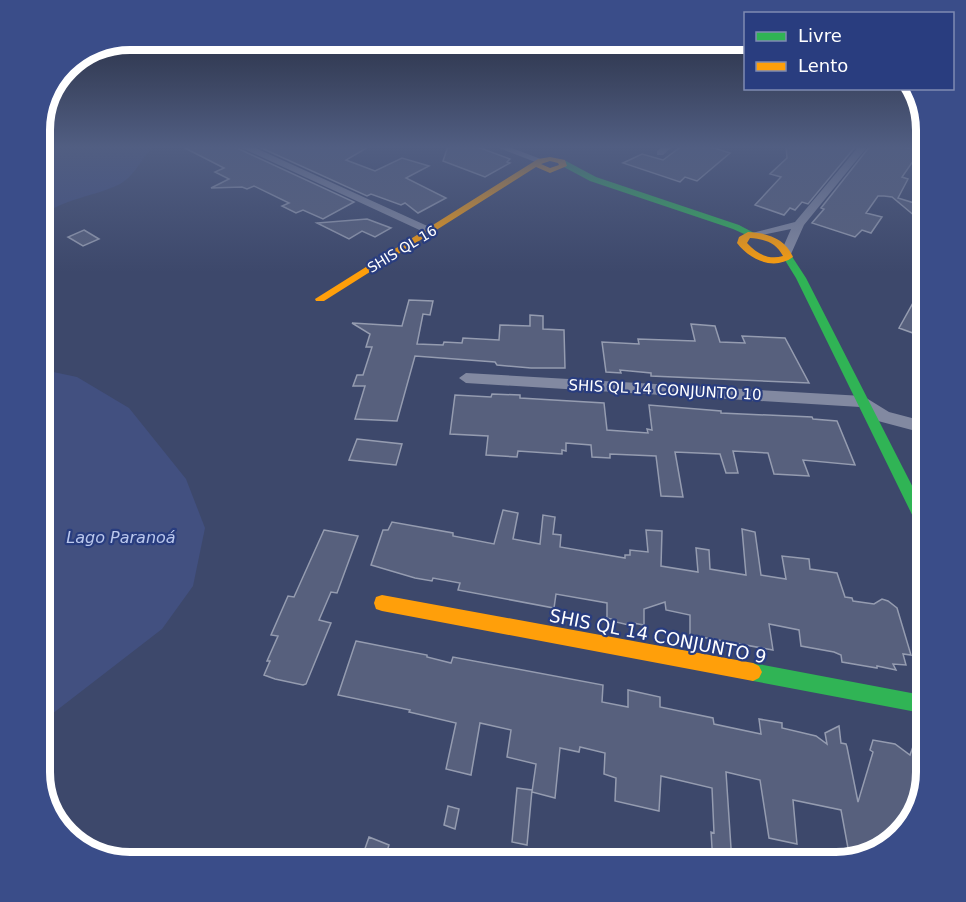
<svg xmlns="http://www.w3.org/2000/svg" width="966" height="902" viewBox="0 0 966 902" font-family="'DejaVu Sans',sans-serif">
<rect width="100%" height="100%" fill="#3d486b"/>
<!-- water -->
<path fill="#425080" d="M39,146H154C141,158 136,175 120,184C92,198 65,197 39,218Z
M39,369L77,377L129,408L186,479L205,528L193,586L162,629L39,724Z"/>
<!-- building -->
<path fill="#57607d" stroke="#959cb0" stroke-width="1.5" d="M181,146H238L239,149L354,202L323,219L303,210L296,213L282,206L289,203L254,186L247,189L242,187L211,188L229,179L215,172L224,168Z
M257,146H370L346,160L375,171L402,158L429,166L406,178L446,198L418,213L405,203L401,205L371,194L367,196Z
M448,146H475L510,159L507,162L510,163L485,177L443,161Z
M682,146H708L730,153L697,181L685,177L680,182L623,163L642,154L663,160Z
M786,146H856L808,204L802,202L795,210L790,208L784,215L755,205L781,177L770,174L787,158Z
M870,146H899L920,151L902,177L908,179L898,198L924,206L916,217L892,197L884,196H878L866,213L882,217L871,233L862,230L855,237L812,223L824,209L821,208Z
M367,219L391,228L375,237L362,231L349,239L317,223Z
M84,230L99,239L83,246L68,237Z
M409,300L433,301L430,315L423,314L417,344L443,345L444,342L462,343L463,338L499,340L500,325L530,326V315L543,316V329L564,330L565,368H531L497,365L495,362L415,356L397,421L355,419L365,386H353L357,375H363L372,347H366L370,334L352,323L402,326Z
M913,303L927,308V364L914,359L924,337L899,328Z
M691,324L715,326L720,342L745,343L742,336L785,338L809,383L651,376V373L620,370L621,373L606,372L602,342L639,344L638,339L695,341Z
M492,394L520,395V398L604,403L607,430L648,433L647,429L652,430L649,405L721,411V413L812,417L813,419L837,421L855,465L803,460L809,476L774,474L768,453L733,451L738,473H726L720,454L675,452L683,497L661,496L656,456L610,454V458L592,457L591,445L566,443V451L562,450V454L518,451L517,457L486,455L488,436L450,434L455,395L491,397Z
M357,439L402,444L396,465L349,460Z
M503,510L518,513L513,539L540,544L543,515L555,517L553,534L561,535L560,547L625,558V555H630V550L648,552L646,530L662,531L661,566L698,572L696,548L709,550L710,569L746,575L742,529L755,532L761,575L786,579L782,556L809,559L810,569L837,573L845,597L852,598L853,601L874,604L882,599L888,601L897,608L911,655L903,654L906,665L893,664L896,670L877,666V668L865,666L842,662L841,655L834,652L801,646L799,630L769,624L773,650L690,635V615L666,610L665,602L644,609V625L633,623V626L616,622V620L607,618V603L556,594L554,608L458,590L460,583L433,578L432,581L415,578L371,565L383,530H388L392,522L453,533V536L494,544Z
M324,530L358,536L337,593L331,592L319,620L331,623L306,684L303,685L275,679L264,675L270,661H267L278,636L271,635L288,596L294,597Z
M356,641L427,655V657L451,663L453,657L603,685L602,702L628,707V690L660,697V707L713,718L714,724L761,734L759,719L782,723V728L816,736L827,744L825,733L839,726L841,743L846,744L847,747L858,802L873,752L870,750L873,740L895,744L910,755L914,744L927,753V772L900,837L850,859L841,810L793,800L797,844L769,838L760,780L726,772L732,863H713L711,832L714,833L712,788L661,776L659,811L615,801L616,778L604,774L605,753L580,747L579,752L560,748L555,798L532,792L536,764L507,757L511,730L480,723L471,775L446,769L456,723L409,712L410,710L338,695Z
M517,788L532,790L527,845L512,842Z
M448,806L459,809L455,829L444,825Z
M369,837L389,845L383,863H360Z"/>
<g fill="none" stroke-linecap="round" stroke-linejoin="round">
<!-- street -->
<path fill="#8289a1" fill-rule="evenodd" d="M251,146L434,229L436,231L434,233H426L240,147Z
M494,146H507L546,161L538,163Z
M663,146H673L663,155H657V151Z
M859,146H868L804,225L791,254H783L781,252L791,229L752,237V233L795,222Z
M466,373L863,396L889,412L927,422V434L878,421L860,407L466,383L459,378Z"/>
<!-- fast -->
<path fill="#30b455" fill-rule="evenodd" d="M560,161H566L596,177L739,225L758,235L753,238L733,229L590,181L560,165Z
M788,254L791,255L806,278L927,515V537L922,535L796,278L783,257Z
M753,663L927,696V714L753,681L747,678L744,672L747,666Z"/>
<!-- slow -->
<path fill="#ff9f0a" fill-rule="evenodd" d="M550,157L565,160L567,166L550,173L536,167L324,301H316L315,299L538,159ZM550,161L558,163L559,165L550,168L541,164Z
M748,232C767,233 785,238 793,257C774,271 750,260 737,243L739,237ZM750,238C764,239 776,242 783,256C768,260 757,254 747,243Z
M382,595L753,663L759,666L762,672L759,678L753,681L382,611L376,609L374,603L376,597Z"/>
</g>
<!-- sky -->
<linearGradient id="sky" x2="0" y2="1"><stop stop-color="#22283b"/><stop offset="0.54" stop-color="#515e82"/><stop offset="1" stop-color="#515e82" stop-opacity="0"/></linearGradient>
<rect width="966" height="272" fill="url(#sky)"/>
<g text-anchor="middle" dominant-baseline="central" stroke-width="4.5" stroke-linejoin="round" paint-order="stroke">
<!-- far-street labels -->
<g font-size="14" fill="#fff" stroke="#293d7f">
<text transform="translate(402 249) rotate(-31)">SHIS QL 16</text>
</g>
<!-- street labels -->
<g font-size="15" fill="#fff" stroke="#293d7f">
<text transform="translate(665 390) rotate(3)">SHIS QL 14 CONJUNTO 10</text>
</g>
<!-- water labels -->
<g font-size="16" font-style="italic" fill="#bbc8ed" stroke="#293d7f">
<text x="121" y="537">Lago Paranoá</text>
</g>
<!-- near-street labels -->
<g font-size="18" fill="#fff" stroke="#293d7f">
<text transform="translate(658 636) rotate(11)">SHIS QL 14 CONJUNTO 9</text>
</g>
</g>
<!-- crop -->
<path d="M0 0H966V902H0ZM130 50H836A80 80 0 0 1 916 130V772A80 80 0 0 1 836 852H130A80 80 0 0 1 50 772V130A80 80 0 0 1 130 50Z" fill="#3a4d89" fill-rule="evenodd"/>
<path fill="none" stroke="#fff" stroke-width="8" d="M130 50H836A80 80 0 0 1 916 130V772A80 80 0 0 1 836 852H130A80 80 0 0 1 50 772V130A80 80 0 0 1 130 50Z"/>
<!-- legend -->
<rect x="744" y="12" width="210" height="78" fill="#293d7f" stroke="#7f8bb2" stroke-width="1.5"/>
<rect x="756" y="32" width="30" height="9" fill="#30b455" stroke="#7f8bb2" stroke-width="1.5"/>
<text x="798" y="42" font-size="18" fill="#ffffff">Livre</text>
<rect x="756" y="62" width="30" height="9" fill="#ff9f0a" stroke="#7f8bb2" stroke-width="1.5"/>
<text x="798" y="72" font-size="18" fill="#ffffff">Lento</text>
</svg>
